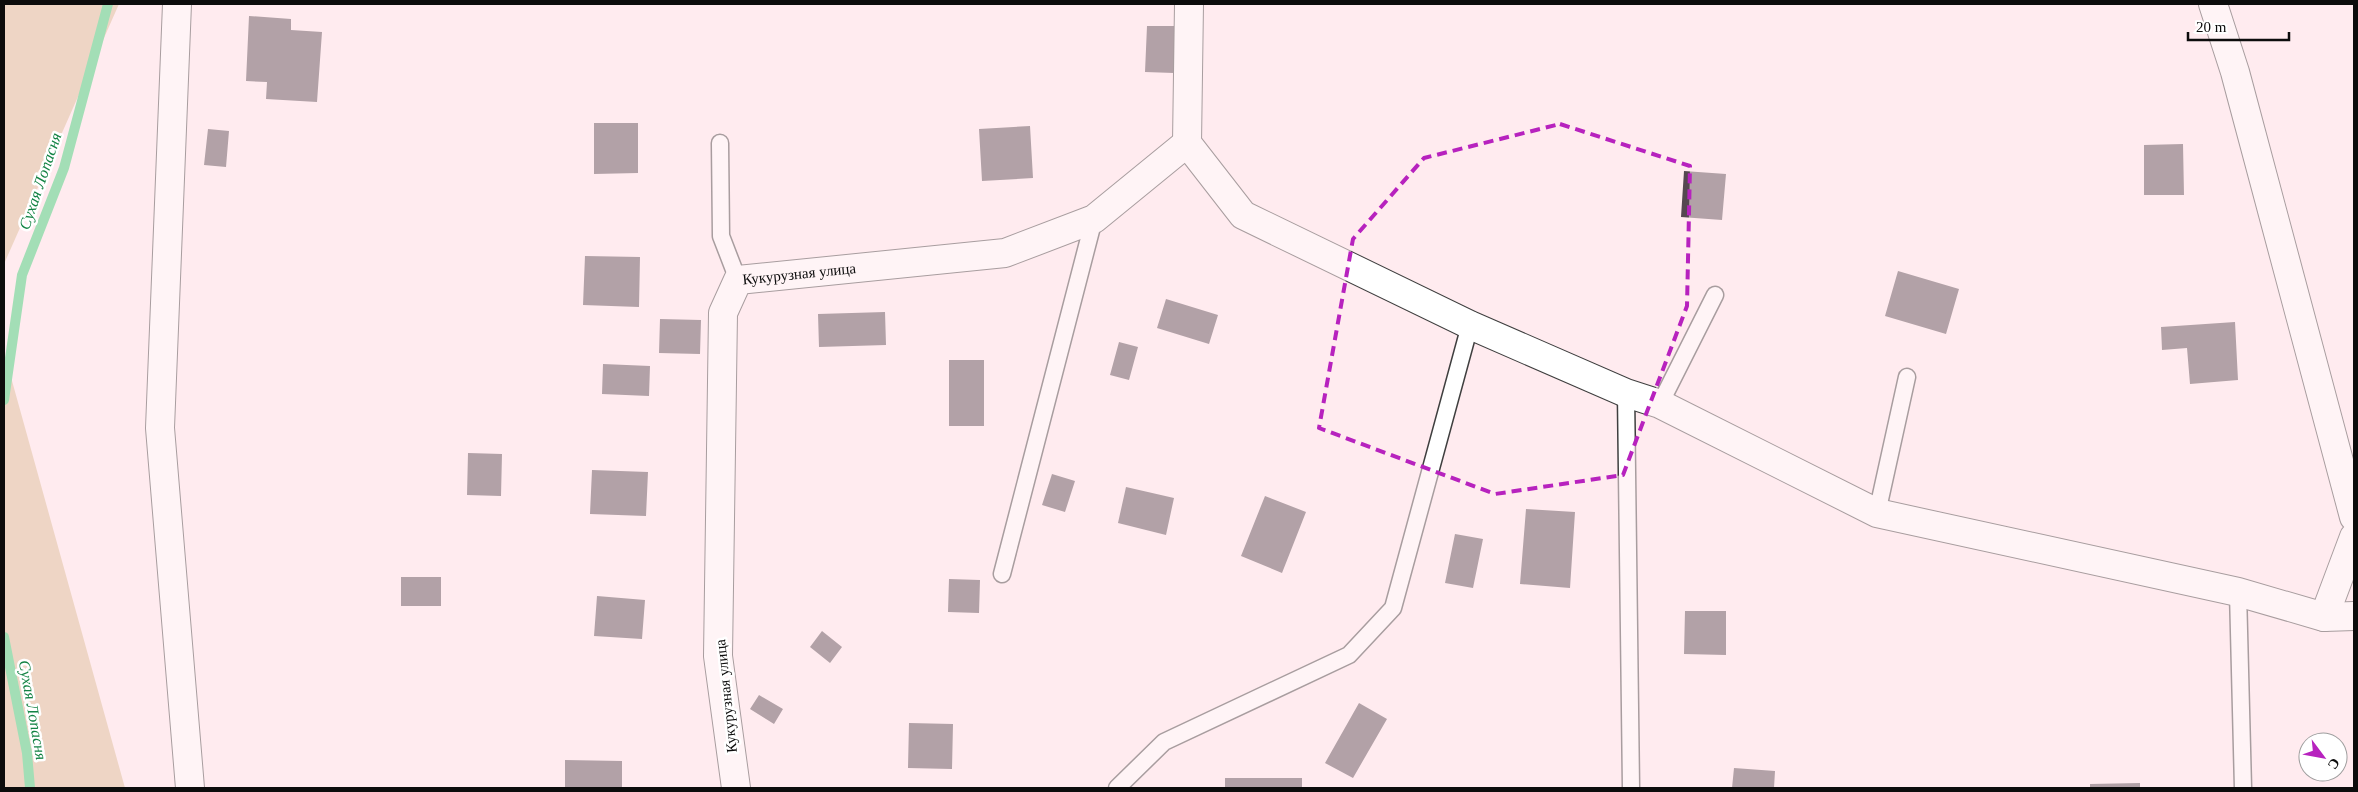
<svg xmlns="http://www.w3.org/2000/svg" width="2358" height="792" viewBox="0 0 2358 792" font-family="'Times New Roman',serif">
<rect width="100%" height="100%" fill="#ffebef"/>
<!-- forest -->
<path fill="#dabb93" d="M4,4H119L4,264Z
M4,352L125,788H4Z"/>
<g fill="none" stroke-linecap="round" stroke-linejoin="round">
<!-- stream -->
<path stroke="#34cf72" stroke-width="10" d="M4,400L22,275L64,168L108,4
M4,637L27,753L30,788"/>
</g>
<!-- building -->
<path fill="#554850" d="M249,16L291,19V30L322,32L317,102L266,99L267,82L246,81Z
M1147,26H1176L1174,73L1145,72Z
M594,123H638V173L594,174Z
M1030,126L1033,178L982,181L979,129Z
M208,129L229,131L226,167L204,165Z
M2183,144L2184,195H2144V145Z
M1684,171L1726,174L1722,220L1681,217Z
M585,256L640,257L639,307L583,305Z
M1898,271L1959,289L1946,334L1885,316Z
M1166,299L1218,315L1209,344L1157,328Z
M885,312L886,345L819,347L818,314Z
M660,319L701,320L700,354L659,353Z
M2235,322L2238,380L2190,384L2187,348L2162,350L2161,327Z
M1119,342L1138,347L1129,380L1110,375Z
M949,360H984V426H949Z
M603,364L650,366L649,396L602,394Z
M468,453L502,454L501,496L467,495Z
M592,470L648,472L646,516L590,514Z
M1052,474L1075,481L1065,512L1042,505Z
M1126,487L1174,498L1166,535L1118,523Z
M1265,496L1306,512L1282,573L1241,556Z
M1526,509L1575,512L1570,588L1520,584Z
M1455,534L1483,539L1473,588L1445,583Z
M401,577H441V606H401Z
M949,579L980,580L979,613L948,612Z
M597,596L645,600L642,639L594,636Z
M1685,611H1726V655L1684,654Z
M822,631L842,647L830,663L810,647Z
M759,695L783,709L774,724L750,709Z
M1359,703L1387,719L1353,778L1325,763Z
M909,723L953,724L952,769L908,768Z
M565,760L622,761V788H565Z
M1734,768L1775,771L1774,788H1732Z
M1225,778H1302V788H1225Z
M2140,783V788H2090V784Z"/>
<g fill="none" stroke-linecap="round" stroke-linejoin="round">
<!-- service casing -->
<g stroke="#3f3f3f" stroke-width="19">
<path id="service" d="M720,143L721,236L738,280
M1626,393L1631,788
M1660,404L1715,295
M1877,513L1907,377
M1002,574L1094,219
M2238,592L2243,788
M1117,788L1164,742L1349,655L1393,608L1470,325"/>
</g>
<!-- minor casing -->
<g stroke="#3f3f3f" stroke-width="30">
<g id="minor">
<path d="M177,4L160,428L190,788"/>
<path d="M1189,4L1187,143L1243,215L1470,325L1626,393L1660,404L1877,513L2238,592L2324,617L2354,616"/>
<path d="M2213,4L2235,72L2354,517"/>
<path d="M2324,617L2354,537"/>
<path id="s1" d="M736,788L718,656L723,313L738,280L1005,253L1094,219L1187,143"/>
</g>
</g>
<!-- service -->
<use href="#service" stroke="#fff" stroke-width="16"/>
<!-- minor -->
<use href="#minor" stroke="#fff" stroke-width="28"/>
</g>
<!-- marked area -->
<path d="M0 0H2358V792H0ZM1560,124L1690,166L1687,306L1623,475L1495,494L1319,428L1353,239L1424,158Z" fill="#ffebef" fill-opacity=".55" fill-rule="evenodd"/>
<path fill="none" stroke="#b722be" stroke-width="4" stroke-dasharray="10 6" stroke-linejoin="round" d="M1560,124L1690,166L1687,306L1623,475L1495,494L1319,428L1353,239L1424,158Z"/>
<g text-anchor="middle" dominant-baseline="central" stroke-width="5" stroke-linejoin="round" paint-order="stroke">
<!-- street labels -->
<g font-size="15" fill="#0c0c0c" stroke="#fff">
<text stroke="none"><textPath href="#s1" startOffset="574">Кукурузная улица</textPath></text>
<text transform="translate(726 696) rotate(-96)">Кукурузная улица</text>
</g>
<!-- water labels -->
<g font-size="16" font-style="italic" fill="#138344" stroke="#fff">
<text transform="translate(40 181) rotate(-71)">Сухая Лопасня</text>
<text transform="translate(33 710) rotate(80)">Сухая Лопасня</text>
</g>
</g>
<!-- border -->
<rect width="2358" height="792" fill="none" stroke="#0c0c0c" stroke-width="10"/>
<!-- north arrow -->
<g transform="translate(2323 757) rotate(122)"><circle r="24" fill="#ffffff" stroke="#9e9e9e"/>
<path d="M0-4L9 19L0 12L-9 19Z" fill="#b722be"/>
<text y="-8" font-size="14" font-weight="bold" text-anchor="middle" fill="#0c0c0c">С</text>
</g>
<!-- scale -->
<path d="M2188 32v8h101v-8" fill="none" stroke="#0c0c0c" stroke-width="2.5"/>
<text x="2196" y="32" font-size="15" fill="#0c0c0c" stroke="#ffffff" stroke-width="4" paint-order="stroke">20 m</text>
</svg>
